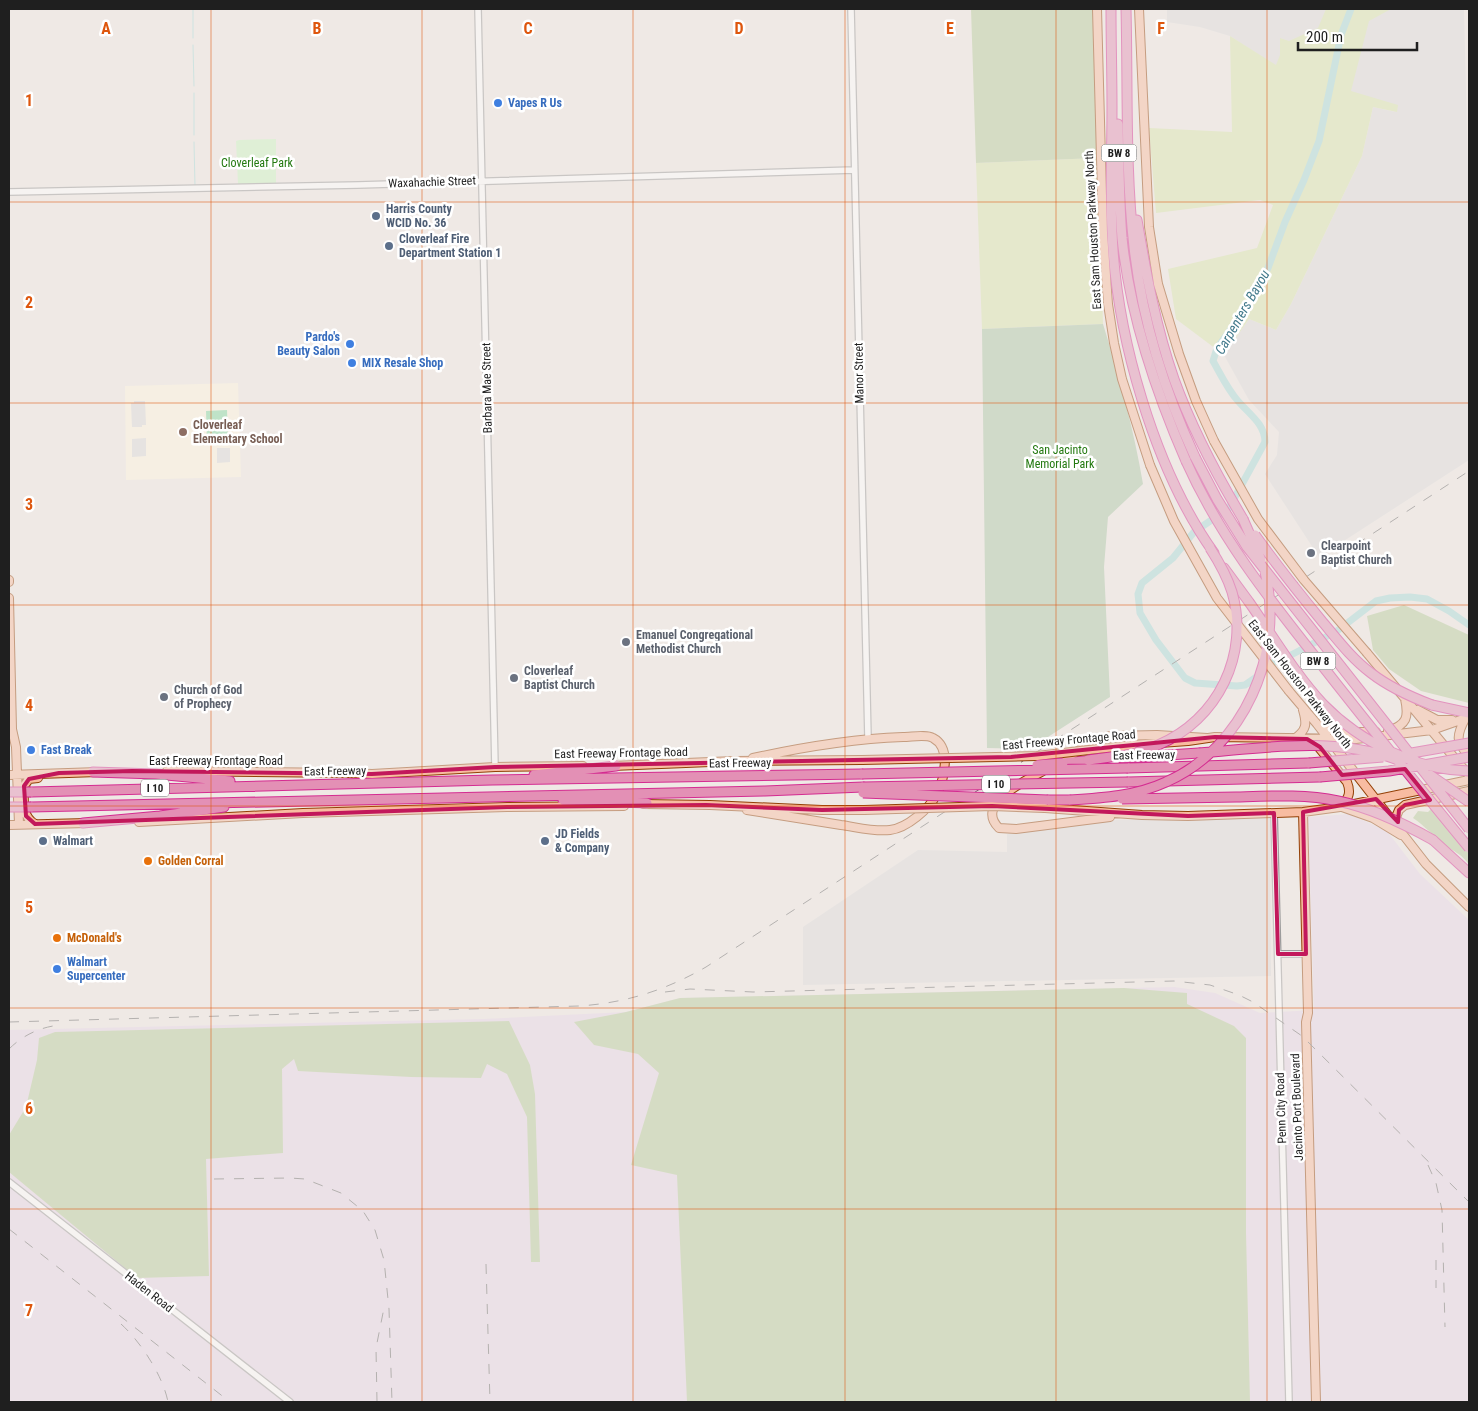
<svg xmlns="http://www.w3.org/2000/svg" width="1478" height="1411" viewBox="0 0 1478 1411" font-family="'Roboto Condensed',sans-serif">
<rect width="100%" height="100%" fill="#efe9e5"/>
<!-- residential -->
<path fill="#dddcdc" d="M1167,9H1464L1469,214V460L1319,557L1265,474L1277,455L1279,432L1249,400L1224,355L1249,319L1276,330L1291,304L1362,156L1373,107L1396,112L1351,92L1276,66L1230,36L1200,27L1167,22Z
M1270,818L1271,976L803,985V927L918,850L1007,852V834L1116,820Z"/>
<!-- industrial -->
<path fill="#e7d7e8" d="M1349,814L1387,831L1420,874L1469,920V1402H9V1030L483,1019L626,1012L680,998L1174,987L1215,993L1260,1013L1314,1010L1308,817Z"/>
<!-- education -->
<path fill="#fef6e0" d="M238,383L241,477L126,480L125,386Z"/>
<!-- grass -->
<path fill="#d9e7ad" d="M1326,9H1391L1369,21L1351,91L1398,105L1397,112L1373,107L1362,156L1291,304L1276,330L1249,319L1224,355L1176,319L1168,269L1257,248L1273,205L1260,200L1156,213L1149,128L1232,132L1230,36L1276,65L1280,55V38L1289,41L1318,28Z
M1098,158L1103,324L982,329L976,163Z"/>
<!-- forest -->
<path fill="#b7cd9c" d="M971,9H1094L1098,158L976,163Z
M1404,605L1469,635V703L1421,691L1389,669L1373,650L1367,616Z
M1432,808L1469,853V864C1459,852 1455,853 1444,844C1433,836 1425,826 1413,818L1418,811L1428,812Z
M1124,988L1187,993V1004L1234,1026L1246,1038V1233L1250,1402H687L677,1175L631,1165L659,1073L638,1054L594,1045L574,1022L626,1012L680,998Z
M509,1021L530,1065L535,1094L540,1262H531L527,1117L507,1074L487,1064L481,1078L411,1077L298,1071L294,1059L282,1069L283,1153L206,1159L209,1276L137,1278L9,1172V1135L26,1107L37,1060L39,1038L55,1032Z"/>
<!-- cemetery -->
<path fill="#abc7a7" d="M1103,324C1119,376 1134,430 1143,484L1108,517L1104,567L1110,697L1037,744L1025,749L987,748L982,329Z"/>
<!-- park -->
<path fill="#cdf7c4" d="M276,139V184L240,185L238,184L236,141L239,140Z"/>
<!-- pitch -->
<path fill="#86dba4" d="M227,410L228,441L207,442L206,411Z"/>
<!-- parking -->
<path fill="#dbdbdb" d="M134,401H145L146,425H142V427H132L131,403H134Z
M146,438V456L132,457V439Z
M217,448H230V462L217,463Z"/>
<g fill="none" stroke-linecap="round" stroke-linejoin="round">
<!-- stream -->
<path stroke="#a7dbd9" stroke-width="1" d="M193,38V9
M193,45L194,86
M194,93V135
M194,142L195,186"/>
<!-- river -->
<path stroke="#a7dbd9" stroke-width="7" d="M1351,9L1341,35L1319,141L1304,180L1285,222L1268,268L1249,304L1217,348L1213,361C1221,375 1228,390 1238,401C1249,414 1265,424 1265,442L1229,508L1194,532L1173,558L1142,583L1138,594L1140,613L1156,640L1185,678L1195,683L1237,686L1245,685L1258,676L1274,662L1291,655L1337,631L1376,601L1390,598L1410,597L1427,599L1449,611L1469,625"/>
<!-- minor casing -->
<g stroke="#9c9c9c" stroke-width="8">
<path id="minor" d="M478,9L495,767
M851,9L868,738
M9,192L358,185L854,170
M1274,813L1289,1402
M1278,954H1306
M9,1182L290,1402"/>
</g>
<!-- major casing -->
<g stroke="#934006" stroke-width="10">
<path id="major" d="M1097,9L1103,233L1108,304L1114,343L1122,379L1150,465
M1139,9L1149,227L1158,284L1179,354L1196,401L1214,441
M9,580V582
M9,598L12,729L16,747L19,824
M1367,653L1467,773
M1289,691L1317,724L1426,864L1469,907
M1418,710L1437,720H1452
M1465,719C1456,736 1456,742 1469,756
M1319,725L1336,732H1376
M1388,731C1407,725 1409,717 1405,699
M1294,739C1307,730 1307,724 1303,710
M1316,744L1347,782C1351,792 1349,798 1342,805
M1132,745L1188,741L1215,737L1356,739L1432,730L1469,717
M1059,762L1099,739L1110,736L1157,735L1207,738
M612,766L735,761L862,760
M1047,769C1029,779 973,803 999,828L1016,829L1110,817
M167,771L350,773L372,774L495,767L583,766
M9,775L98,772
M643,804L710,805L822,810H864
M1342,807L1373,818L1401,835
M1045,808L1142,815L1188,816L1303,812L1340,807L1469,780
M747,810C778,815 809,820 841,825C856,827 874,832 890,830C907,828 929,809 937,794C944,779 952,748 933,738C926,734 912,737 903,737C852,739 803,747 753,758
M1303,812L1308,1013L1306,1022L1316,1402
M139,822L303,813L507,807L624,806
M35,824C21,816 24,800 24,786L29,779L38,778
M9,825L87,823
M1400,826L1396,817L1399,810L1405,805L1469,791"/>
</g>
<!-- highway casing -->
<g stroke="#d42c91" stroke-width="11">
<path id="highway" d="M1111,9C1111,42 1112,74 1112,107C1112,149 1110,190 1112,232C1116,335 1154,469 1214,553
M1126,9C1128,88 1125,168 1134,247C1142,320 1165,392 1195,457
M1118,124C1119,162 1119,200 1122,238C1130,316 1155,390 1186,461
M1137,220C1146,273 1156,328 1174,379C1192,429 1216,474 1243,519
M1224,568L1249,602
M1432,705L1469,713
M1122,758L1199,753
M1063,763L1094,760
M1128,768L1309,763
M93,772L156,774L230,781
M534,775L616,766
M1128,782L1320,777
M31,792L492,780L862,774
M563,800L647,803
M1048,800H1070
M31,807L765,791L863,787
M83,823L160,816L224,807
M1433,840L1469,873"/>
</g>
<!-- minor -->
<use href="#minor" stroke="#fff" stroke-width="5.5"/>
<!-- major -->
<use href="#major" stroke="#f8bca1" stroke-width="8"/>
<!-- highway -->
<use href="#highway" stroke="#e390b5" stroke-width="9"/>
<!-- rail -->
<path stroke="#6d6d6d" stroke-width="1" stroke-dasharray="10 10" stroke-linecap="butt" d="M665,992L690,989L753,992L1174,981L1210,985L1239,995L1253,1002L1302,1036L1469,1202
M9,1022L579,1006C626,1003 666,990 706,967L1469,471
M9,1049C21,1037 36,1029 53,1026
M1428,1165L1436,1183L1442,1210L1445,1327
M214,1179L290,1178L305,1179L341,1193L363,1211L375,1230L384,1260L389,1309L392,1402
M9,1229L230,1402
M1436,1260V1288
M486,1264L490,1402
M121,1324C141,1342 163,1376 168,1402
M377,1402L376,1348L384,1308"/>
<!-- major-bridge casing -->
<g stroke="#934006" stroke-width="10" stroke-linecap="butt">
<path id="major-bridge" d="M1214,441L1258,519L1304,580L1367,653
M1150,465L1174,521L1217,598L1289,691
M862,760L1037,756L1132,745
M864,810L992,806L1045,808"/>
</g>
<!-- highway-bridge casing -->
<g stroke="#d42c91" stroke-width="11" stroke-linecap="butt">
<path id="highway-bridge" d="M1195,457L1217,499L1247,547L1469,829
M1186,461C1219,535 1267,596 1317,659C1367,723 1418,786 1469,848
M1243,519L1261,560
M1255,535C1276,564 1298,592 1321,620C1337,639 1351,658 1371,673C1389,687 1411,697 1432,705
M1249,602C1273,636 1295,674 1323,704C1360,742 1416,770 1469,771
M1199,753C1265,748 1334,736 1398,760
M1406,754L1469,743
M1088,760C1112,757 1136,754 1158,745C1218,720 1250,654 1232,592C1227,576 1219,562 1210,548
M1309,763L1383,757
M1037,765L1063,763
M862,774L1128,768
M1430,775L1469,802
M1320,777L1389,771L1469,757
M863,787L1128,782
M9,792H31
M863,793L1048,800
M1122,799C1160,798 1198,798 1236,797C1270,796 1305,794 1338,801C1372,808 1403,823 1433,840
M1070,800C1103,798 1136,796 1166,782C1244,748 1285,653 1265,572
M9,807H31"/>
</g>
<!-- major-bridge -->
<use href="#major-bridge" stroke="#f8bca1" stroke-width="8"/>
<!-- highway-bridge -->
<use href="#highway-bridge" stroke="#e390b5" stroke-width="9"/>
</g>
<!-- marked area -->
<path d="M0 0H1478V1411H0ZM1215,737L1307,739L1320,747L1342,775L1405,769L1430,800L1405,805L1399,810L1398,822L1376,799L1303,812L1306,954H1278L1274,813L1188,816L992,806L822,810L706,805L507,807L35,824L26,816L24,786L29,779L59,773L132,771L372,774L495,767L1011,757Z" fill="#efe9e5" fill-opacity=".55" fill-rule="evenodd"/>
<path fill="none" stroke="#c2185b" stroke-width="4" stroke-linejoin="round" d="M1215,737L1307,739L1320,747L1342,775L1405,769L1430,800L1405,805L1399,810L1398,822L1376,799L1303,812L1306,954H1278L1274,813L1188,816L992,806L822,810L706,805L507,807L35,824L26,816L24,786L29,779L59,773L132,771L372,774L495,767L1011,757Z"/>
<!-- grid -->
<path fill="none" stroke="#de560d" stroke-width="1" stroke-opacity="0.55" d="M211,9V1402M422,9V1402M633,9V1402M845,9V1402M1056,9V1402M1267,9V1402M9,202H1469M9,403H1469M9,605H1469M9,806H1469M9,1008H1469M9,1209H1469"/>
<!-- markers -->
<g fill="#3f7fe0" stroke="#fff" stroke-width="2">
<circle cx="498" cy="103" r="5"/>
<circle cx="350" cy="344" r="5"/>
<circle cx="352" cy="363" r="5"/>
<circle cx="31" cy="750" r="5"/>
<circle cx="57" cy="969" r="5"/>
</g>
<g fill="#5c6f8a" stroke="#fff" stroke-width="2">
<circle cx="376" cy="216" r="5"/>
<circle cx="389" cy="246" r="5"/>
<circle cx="43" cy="841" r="5"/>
<circle cx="545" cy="841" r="5"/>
</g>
<circle fill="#8d6e63" stroke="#fff" stroke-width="2" cx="183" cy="432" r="5"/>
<g fill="#6b7280" stroke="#fff" stroke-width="2">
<circle cx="1311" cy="553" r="5"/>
<circle cx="626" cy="642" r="5"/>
<circle cx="514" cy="678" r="5"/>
<circle cx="164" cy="697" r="5"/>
</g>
<g fill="#e8710a" stroke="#fff" stroke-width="2">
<circle cx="148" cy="861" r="5"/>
<circle cx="57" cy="938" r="5"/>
</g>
<g text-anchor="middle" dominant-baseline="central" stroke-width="5" stroke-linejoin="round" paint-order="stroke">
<!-- shield labels -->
<g fill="#fff" stroke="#626262" stroke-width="1">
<rect x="1101.5" y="144.5" width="35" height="17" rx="4"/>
<rect x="1300.5" y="652.5" width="35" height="17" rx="4"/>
<rect x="982" y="775.5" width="28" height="17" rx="4"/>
<rect x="141" y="779.5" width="28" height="17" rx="4"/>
</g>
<g font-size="11" font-weight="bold" fill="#1f1f1f">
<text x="1119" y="153">BW 8</text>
<text x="1318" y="661">BW 8</text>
<text x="996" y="784">I 10</text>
<text x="155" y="788">I 10</text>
</g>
<!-- shop labels -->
<g font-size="12" font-weight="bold" fill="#366cbe" stroke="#fff" text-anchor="start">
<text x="508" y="103">Vapes R Us</text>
<text x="340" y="337" text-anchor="end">Pardo's<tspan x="340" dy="14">Beauty Salon</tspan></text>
<text x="362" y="363">MIX Resale Shop</text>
<text x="41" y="750">Fast Break</text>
<text x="67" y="962">Walmart<tspan x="67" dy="14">Supercenter</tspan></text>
</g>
<!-- park labels -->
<g font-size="12" fill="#237910" stroke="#fff">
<text x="257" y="163">Cloverleaf Park</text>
<text x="1060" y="450">San Jacinto<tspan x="1060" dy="14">Memorial Park</tspan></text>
</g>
<!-- street labels -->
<g font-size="12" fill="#1f1f1f" stroke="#fff">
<text transform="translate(432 182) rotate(-2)">Waxahachie Street</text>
<text transform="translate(1093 230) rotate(-93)">East Sam Houston Parkway North</text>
<text transform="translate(859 373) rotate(-91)">Manor Street</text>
<text transform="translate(487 388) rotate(-91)">Barbara Mae Street</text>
<text transform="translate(1300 684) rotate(52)">East Sam Houston Parkway North</text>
<text transform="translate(1069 740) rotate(-5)">East Freeway Frontage Road</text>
<text transform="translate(621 753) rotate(-1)">East Freeway Frontage Road</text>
<text transform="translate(1144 755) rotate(-1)">East Freeway</text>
<text x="216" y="761">East Freeway Frontage Road</text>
<text transform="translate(740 763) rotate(-1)">East Freeway</text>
<text transform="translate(335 771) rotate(-1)">East Freeway</text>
<text transform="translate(1297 1107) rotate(-92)">Jacinto Port Boulevard</text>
<text transform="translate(1281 1108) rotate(-92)">Penn City Road</text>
<text transform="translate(149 1292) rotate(38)">Haden Road</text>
</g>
<!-- service labels -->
<g font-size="12" font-weight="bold" fill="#4e5e75" stroke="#fff" text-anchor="start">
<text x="386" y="209">Harris County<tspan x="386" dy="14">WCID No. 36</tspan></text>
<text x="399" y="239">Cloverleaf Fire<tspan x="399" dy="14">Department Station 1</tspan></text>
<text x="555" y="834">JD Fields<tspan x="555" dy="14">&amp; Company</tspan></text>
<text x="53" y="841">Walmart</text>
</g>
<!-- education labels -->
<g font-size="12" font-weight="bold" fill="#785e54" stroke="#fff" text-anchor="start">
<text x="193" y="425">Cloverleaf<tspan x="193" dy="14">Elementary School</tspan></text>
</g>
<!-- worship labels -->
<g font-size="12" font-weight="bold" fill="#5b616d" stroke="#fff" text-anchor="start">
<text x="1321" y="546">Clearpoint<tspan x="1321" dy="14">Baptist Church</tspan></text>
<text x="636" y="635">Emanuel Congregational<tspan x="636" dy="14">Methodist Church</tspan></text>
<text x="524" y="671">Cloverleaf<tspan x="524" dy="14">Baptist Church</tspan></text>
<text x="174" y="690">Church of God<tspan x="174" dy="14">of Prophecy</tspan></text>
</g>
<!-- food labels -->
<g font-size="12" font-weight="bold" fill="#c56008" stroke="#fff" text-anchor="start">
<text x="158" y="861">Golden Corral</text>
<text x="67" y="938">McDonald's</text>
</g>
<!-- water labels -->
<g font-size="14" font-style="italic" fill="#437a8c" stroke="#fff">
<text transform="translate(1242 312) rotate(-60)">Carpenters Bayou</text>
</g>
</g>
<g font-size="16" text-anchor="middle" font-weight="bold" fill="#de560d" stroke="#fff" stroke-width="5" stroke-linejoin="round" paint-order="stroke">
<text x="106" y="34">A</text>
<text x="317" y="34">B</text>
<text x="528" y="34">C</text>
<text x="739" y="34">D</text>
<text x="950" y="34">E</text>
<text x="1161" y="34">F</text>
<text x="29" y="106">1</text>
<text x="29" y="308">2</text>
<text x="29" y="510">3</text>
<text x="29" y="711">4</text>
<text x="29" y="913">5</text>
<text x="29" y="1114">6</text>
<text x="29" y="1316">7</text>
</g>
<!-- border -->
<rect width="1478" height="1411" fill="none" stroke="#1f1f1f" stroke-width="20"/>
<!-- scale -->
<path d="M1298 42v8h119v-8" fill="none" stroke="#1f1f1f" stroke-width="2.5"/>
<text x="1306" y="42" font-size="15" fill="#1f1f1f" stroke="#ffffff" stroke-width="4" paint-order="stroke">200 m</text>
</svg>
